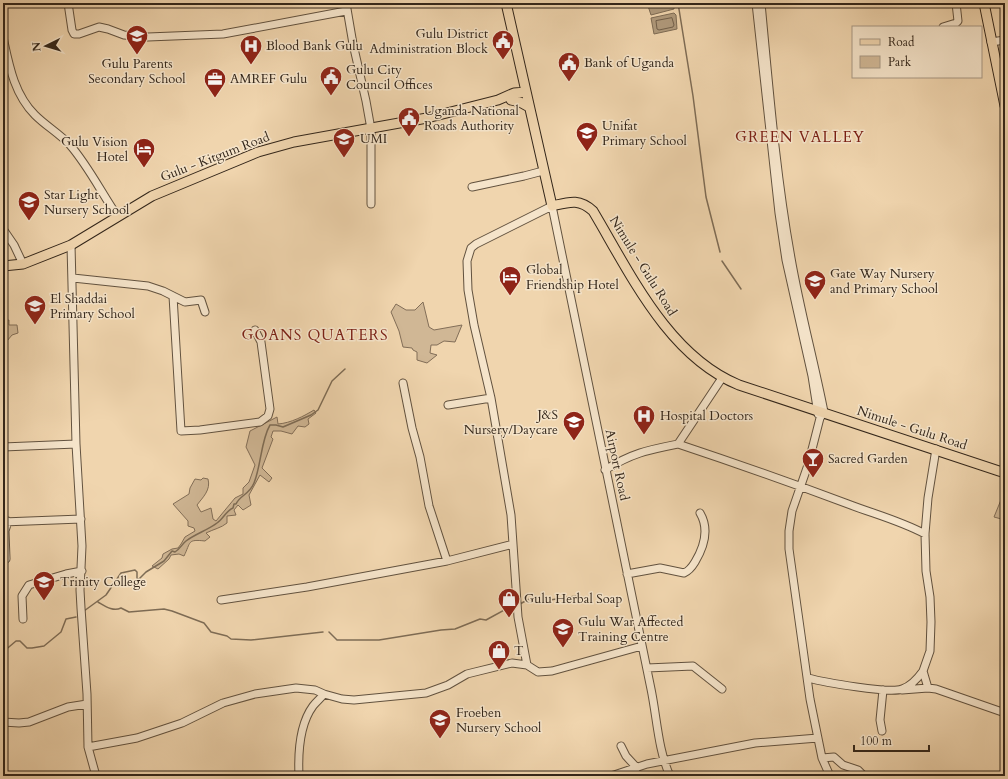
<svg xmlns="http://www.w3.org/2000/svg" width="1008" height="779" viewBox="0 0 1008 779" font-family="Cardo,serif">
<rect width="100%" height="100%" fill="#f0d5ae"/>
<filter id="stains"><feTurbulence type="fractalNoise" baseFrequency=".005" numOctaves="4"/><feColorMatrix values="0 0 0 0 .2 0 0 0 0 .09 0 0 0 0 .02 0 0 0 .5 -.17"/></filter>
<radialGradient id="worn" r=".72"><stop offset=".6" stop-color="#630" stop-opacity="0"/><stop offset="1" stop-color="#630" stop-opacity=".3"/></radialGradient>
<!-- green -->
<path fill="#d0b795" stroke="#826e58" d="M423,302L429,327L434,330L462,325L455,342L444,341L437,345H431L430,353L437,355L427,363L417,360V352L413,350L412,348L403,347L399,331L391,312L396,304L406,310H415Z
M9,320V325H17L18,333L12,335L7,341L3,342V321Z
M314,410L316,413L308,419L309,424L305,427L298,426L292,434L281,431H273L271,437L273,439L262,468L272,478L269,482L260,475L249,495L251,505L243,510L238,505L234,510L236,515L227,516V523C221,528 214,529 206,533L210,537L205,541C187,539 191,542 184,556L179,554L171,555L169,559L158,569L152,566L162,558L163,554L172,549L178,548L181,544L185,537L195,531L194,528L188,526V521L173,504L189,494L190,488L195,479L201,480L203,478L208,479C211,490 203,497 197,505L201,512L211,508L213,519L216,521L235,498L243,494V488L249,482L255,465L246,447L250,431L277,417L278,424C291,423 304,416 314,410Z
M1005,490V520L994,517Z"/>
<!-- water -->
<path fill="#b09a7c" stroke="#7e6c55" d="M647,3H674V9L651,15Z
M674,13L676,15L677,29L654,34L651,18Z"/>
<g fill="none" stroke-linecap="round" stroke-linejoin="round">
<!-- shore -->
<path stroke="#72604b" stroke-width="1" d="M672,18L674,25L673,27L659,30L657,29L656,21Z"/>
<!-- stream -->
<path stroke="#7e6c55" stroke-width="1.5" d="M678,3L693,96L706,197L720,252
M722,261L741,289
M98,602C105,606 113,612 121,608L129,612L164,609L172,611L204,623L211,632L227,636L231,639L251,640L323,632
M520,604L529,599L537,602L576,596
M84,611L106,595L121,573L135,570L137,572V579H139L146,572L164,561L172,551L175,552C181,548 182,544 186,541C195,534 208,530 217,523C223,519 226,511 233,508L234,504H236C240,495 249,495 254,483C261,466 261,440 270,425H276L283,427L311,415L318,410L332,381L345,369
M329,632L337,640H379L441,630L455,629L480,619L486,620L510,607
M3,652L16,641H20L27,648H32L44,646L61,632L66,619L76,617"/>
<!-- minor casing -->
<g stroke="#62523f" stroke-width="9">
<path id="minor" d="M68,3L72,30L74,34H79L99,27L108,29L124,35L148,37L223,34L346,11
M346,3L353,44L366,101L371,129V204
M756,3L779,213L786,260L812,376L818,414
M761,3C769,88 776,175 791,258C800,310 814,361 824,412L820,418L808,465L792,511L789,531V549L810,699L822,758L830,776
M943,27L956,23L958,21L956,3
M3,37C9,65 14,94 35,115C46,126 60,134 70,145C89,167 102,194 118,217
M991,42L1005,40
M472,187L524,176L543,171
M3,229L14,245L23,264
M71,245L76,444L82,546L80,590L81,608L87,694L88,747L96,776
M73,278L148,286L163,291L185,302L201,300L205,312
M173,296L181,431L200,430L260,422L268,416L270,409L261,342L255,330
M403,383L412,428L420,457L429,506L447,561
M448,405L491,398
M678,444C735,463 792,483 848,504C874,514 901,521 925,534
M3,447L76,444
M605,470C632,453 648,450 678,444L722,378
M3,522L81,519
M6,559L5,531L8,521
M627,574L660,568L684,573C689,571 692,567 695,562C704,547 710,530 700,513
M221,600L307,587L447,561L513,544
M23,619L22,596L29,585L66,574L82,571
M642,646L552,671L538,672L527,665L518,617L511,515L491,398L474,325L468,290L467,261L471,248L476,244L552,206L651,689C657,718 658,750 670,776
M647,668L693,666L722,689
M808,678C823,682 890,694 902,689C911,686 918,678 923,671
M928,688L923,671L930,651L931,622L930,597L926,571L925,534L928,498L936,449
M902,690L928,688L936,689L1005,713
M3,722L19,723L29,722L68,707L87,704
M882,731L880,720L883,690
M621,746L626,756L637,768
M88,747L137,738L182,723L223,703L255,694L296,688L315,690L324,694
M822,758L834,757L843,765L858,770L864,776
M299,776C298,754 299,725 313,706C316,702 321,698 324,694L342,699L354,700L426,693L448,685L467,674L475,672L512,663L527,665
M611,776L647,764L755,743L818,738"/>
</g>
<!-- major casing -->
<g stroke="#33261a" stroke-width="11">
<path id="major" d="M506,3L552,206C569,202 579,198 593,211C630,273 668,356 739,385L1005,473
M984,3L1005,106
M511,100L520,102L529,107
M3,266L23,264L71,245L152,196L258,152L294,142L427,118L498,100L514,93L526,92"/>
</g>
<!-- minor -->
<use href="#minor" stroke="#f5e4ca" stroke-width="7"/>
<!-- major -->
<use href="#major" stroke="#f0d5ae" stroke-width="9"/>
</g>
<!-- icons -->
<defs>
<g id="school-pin" transform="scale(1.15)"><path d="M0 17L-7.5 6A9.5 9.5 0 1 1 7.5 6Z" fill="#8f2418" stroke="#f5e4ca"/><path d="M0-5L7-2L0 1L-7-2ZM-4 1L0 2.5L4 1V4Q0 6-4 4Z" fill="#fff"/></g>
<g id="civic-pin" transform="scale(1.15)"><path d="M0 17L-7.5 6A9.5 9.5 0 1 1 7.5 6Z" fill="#8f2418" stroke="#f5e4ca"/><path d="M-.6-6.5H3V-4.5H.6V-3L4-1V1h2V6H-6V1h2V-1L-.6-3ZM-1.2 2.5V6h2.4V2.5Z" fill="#fff"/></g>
<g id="hospital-pin" transform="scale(1.15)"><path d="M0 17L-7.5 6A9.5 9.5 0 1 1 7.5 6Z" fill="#8f2418" stroke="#f5e4ca"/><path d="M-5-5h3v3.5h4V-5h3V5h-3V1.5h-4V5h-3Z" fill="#fff"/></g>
<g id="office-pin" transform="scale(1.15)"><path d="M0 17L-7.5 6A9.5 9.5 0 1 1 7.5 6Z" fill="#8f2418" stroke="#f5e4ca"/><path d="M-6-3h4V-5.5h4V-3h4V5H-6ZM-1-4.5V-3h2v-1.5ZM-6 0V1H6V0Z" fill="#fff"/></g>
<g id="hotel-pin" transform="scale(1.15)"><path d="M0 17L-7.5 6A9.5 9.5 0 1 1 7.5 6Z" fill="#8f2418" stroke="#f5e4ca"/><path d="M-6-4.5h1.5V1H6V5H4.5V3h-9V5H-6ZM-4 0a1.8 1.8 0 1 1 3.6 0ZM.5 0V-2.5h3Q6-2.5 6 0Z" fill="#fff"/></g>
<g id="bar-pin" transform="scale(1.15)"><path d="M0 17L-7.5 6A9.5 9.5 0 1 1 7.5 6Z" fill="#8f2418" stroke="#f5e4ca"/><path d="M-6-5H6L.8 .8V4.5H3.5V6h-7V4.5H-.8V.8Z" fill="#fff"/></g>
<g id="shop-pin" transform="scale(1.15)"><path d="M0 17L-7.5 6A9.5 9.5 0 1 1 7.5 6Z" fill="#8f2418" stroke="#f5e4ca"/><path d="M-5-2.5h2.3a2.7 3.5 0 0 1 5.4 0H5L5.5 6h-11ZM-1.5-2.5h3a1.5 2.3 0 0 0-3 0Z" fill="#fff"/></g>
</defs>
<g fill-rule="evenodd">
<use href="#school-pin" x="137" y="36"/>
<use href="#civic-pin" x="503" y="41"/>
<use href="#hospital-pin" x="251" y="46"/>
<use href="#civic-pin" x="569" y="63"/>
<use href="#civic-pin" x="331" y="77"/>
<use href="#office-pin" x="215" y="79"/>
<use href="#civic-pin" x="409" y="118"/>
<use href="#school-pin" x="587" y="133"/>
<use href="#school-pin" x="344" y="139"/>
<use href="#hotel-pin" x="144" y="149"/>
<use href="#school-pin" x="29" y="202"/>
<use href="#hotel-pin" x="510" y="277"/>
<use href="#school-pin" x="815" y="281"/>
<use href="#school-pin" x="35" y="306"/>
<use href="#hospital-pin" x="644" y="416"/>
<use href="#school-pin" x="574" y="422"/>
<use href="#bar-pin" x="813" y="459"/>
<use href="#school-pin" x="44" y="582"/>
<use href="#shop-pin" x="509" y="599"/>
<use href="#school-pin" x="563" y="629"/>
<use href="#shop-pin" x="499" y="651"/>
<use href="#school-pin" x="440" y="720"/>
</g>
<g text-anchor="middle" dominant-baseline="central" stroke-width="3" stroke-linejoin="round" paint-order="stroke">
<!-- poi labels -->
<g font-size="13" fill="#33261a" stroke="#f5e4ca" text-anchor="start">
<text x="488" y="34" text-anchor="end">Gulu District<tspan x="488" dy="15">Administration Block</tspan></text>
<text x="266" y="46">Blood Bank Gulu</text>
<text x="584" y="63">Bank of Uganda</text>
<text x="137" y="64" text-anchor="middle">Gulu Parents<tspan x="137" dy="15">Secondary School</tspan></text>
<text x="346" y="70">Gulu City<tspan x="346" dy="15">Council Offices</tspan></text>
<text x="230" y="79">AMREF Gulu</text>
<text x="424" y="111">Uganda National<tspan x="424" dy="15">Roads Authority</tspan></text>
<text x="602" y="126">Unifat<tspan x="602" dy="15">Primary School</tspan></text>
<text x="360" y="139">UMI</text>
<text x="128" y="142" text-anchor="end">Gulu Vision<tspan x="128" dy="15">Hotel</tspan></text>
<text x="44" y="195">Star Light<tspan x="44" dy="15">Nursery School</tspan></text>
<text x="526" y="270">Global<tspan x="526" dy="15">Friendship Hotel</tspan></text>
<text x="830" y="274">Gate Way Nursery<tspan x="830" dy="15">and Primary School</tspan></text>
<text x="50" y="299">El Shaddai<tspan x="50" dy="15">Primary School</tspan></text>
<text x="558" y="415" text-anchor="end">J&amp;S<tspan x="558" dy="15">Nursery/Daycare</tspan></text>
<text x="660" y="416">Hospital Doctors</text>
<text x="828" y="459">Sacred Garden</text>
<text x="60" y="582">Trinity College</text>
<text x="524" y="599">Gulu Herbal Soap</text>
<text x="578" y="622">Gulu War Affected<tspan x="578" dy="15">Training Centre</tspan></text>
<text x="514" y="651">T</text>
<text x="456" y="713">Froeben<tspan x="456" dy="15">Nursery School</tspan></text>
</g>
<!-- street labels -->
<g font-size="13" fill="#33261a" stroke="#f5e4ca">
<text transform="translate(215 157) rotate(-21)">Gulu - Kitgum Road</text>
<text transform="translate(643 266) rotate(58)">Nimule - Gulu Road</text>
<text transform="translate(912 428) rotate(18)">Nimule - Gulu Road</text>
<text transform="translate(617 465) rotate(78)">Airport Road</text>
</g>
<!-- quarter labels -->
<g font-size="15" letter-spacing="1" fill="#7a1f14" stroke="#f5e4ca">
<text x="800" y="137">GREEN VALLEY</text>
<text x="315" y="335">GOANS QUATERS</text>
</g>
</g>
<!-- margin -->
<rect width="1008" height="779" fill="none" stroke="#f0d5ae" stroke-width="16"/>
<rect x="4" y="4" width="1000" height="771" fill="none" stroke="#33261a" stroke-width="2"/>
<rect x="8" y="8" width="992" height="763" fill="none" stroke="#33261a"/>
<!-- legend -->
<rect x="852" y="26" width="130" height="52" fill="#f5e4ca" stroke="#a79884"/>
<rect x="860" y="39" width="20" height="6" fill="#f0d5ae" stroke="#a79884"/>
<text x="888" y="46" font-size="12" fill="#33261a">Road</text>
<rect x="860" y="56" width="20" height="12" fill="#d0b795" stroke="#a79884"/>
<text x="888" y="66" font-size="12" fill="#33261a">Park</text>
<!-- north arrow -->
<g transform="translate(46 46) rotate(265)" stroke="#f5e4ca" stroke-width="3" paint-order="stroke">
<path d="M0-3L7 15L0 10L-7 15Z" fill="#33261a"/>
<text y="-6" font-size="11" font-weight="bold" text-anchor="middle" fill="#33261a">N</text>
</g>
<!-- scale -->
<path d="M854 745v6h75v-6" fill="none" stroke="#33261a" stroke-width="2"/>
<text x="860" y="745" font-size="12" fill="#33261a" stroke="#f5e4ca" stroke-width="3" paint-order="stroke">100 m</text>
<rect width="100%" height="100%" filter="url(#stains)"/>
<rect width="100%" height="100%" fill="url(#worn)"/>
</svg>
